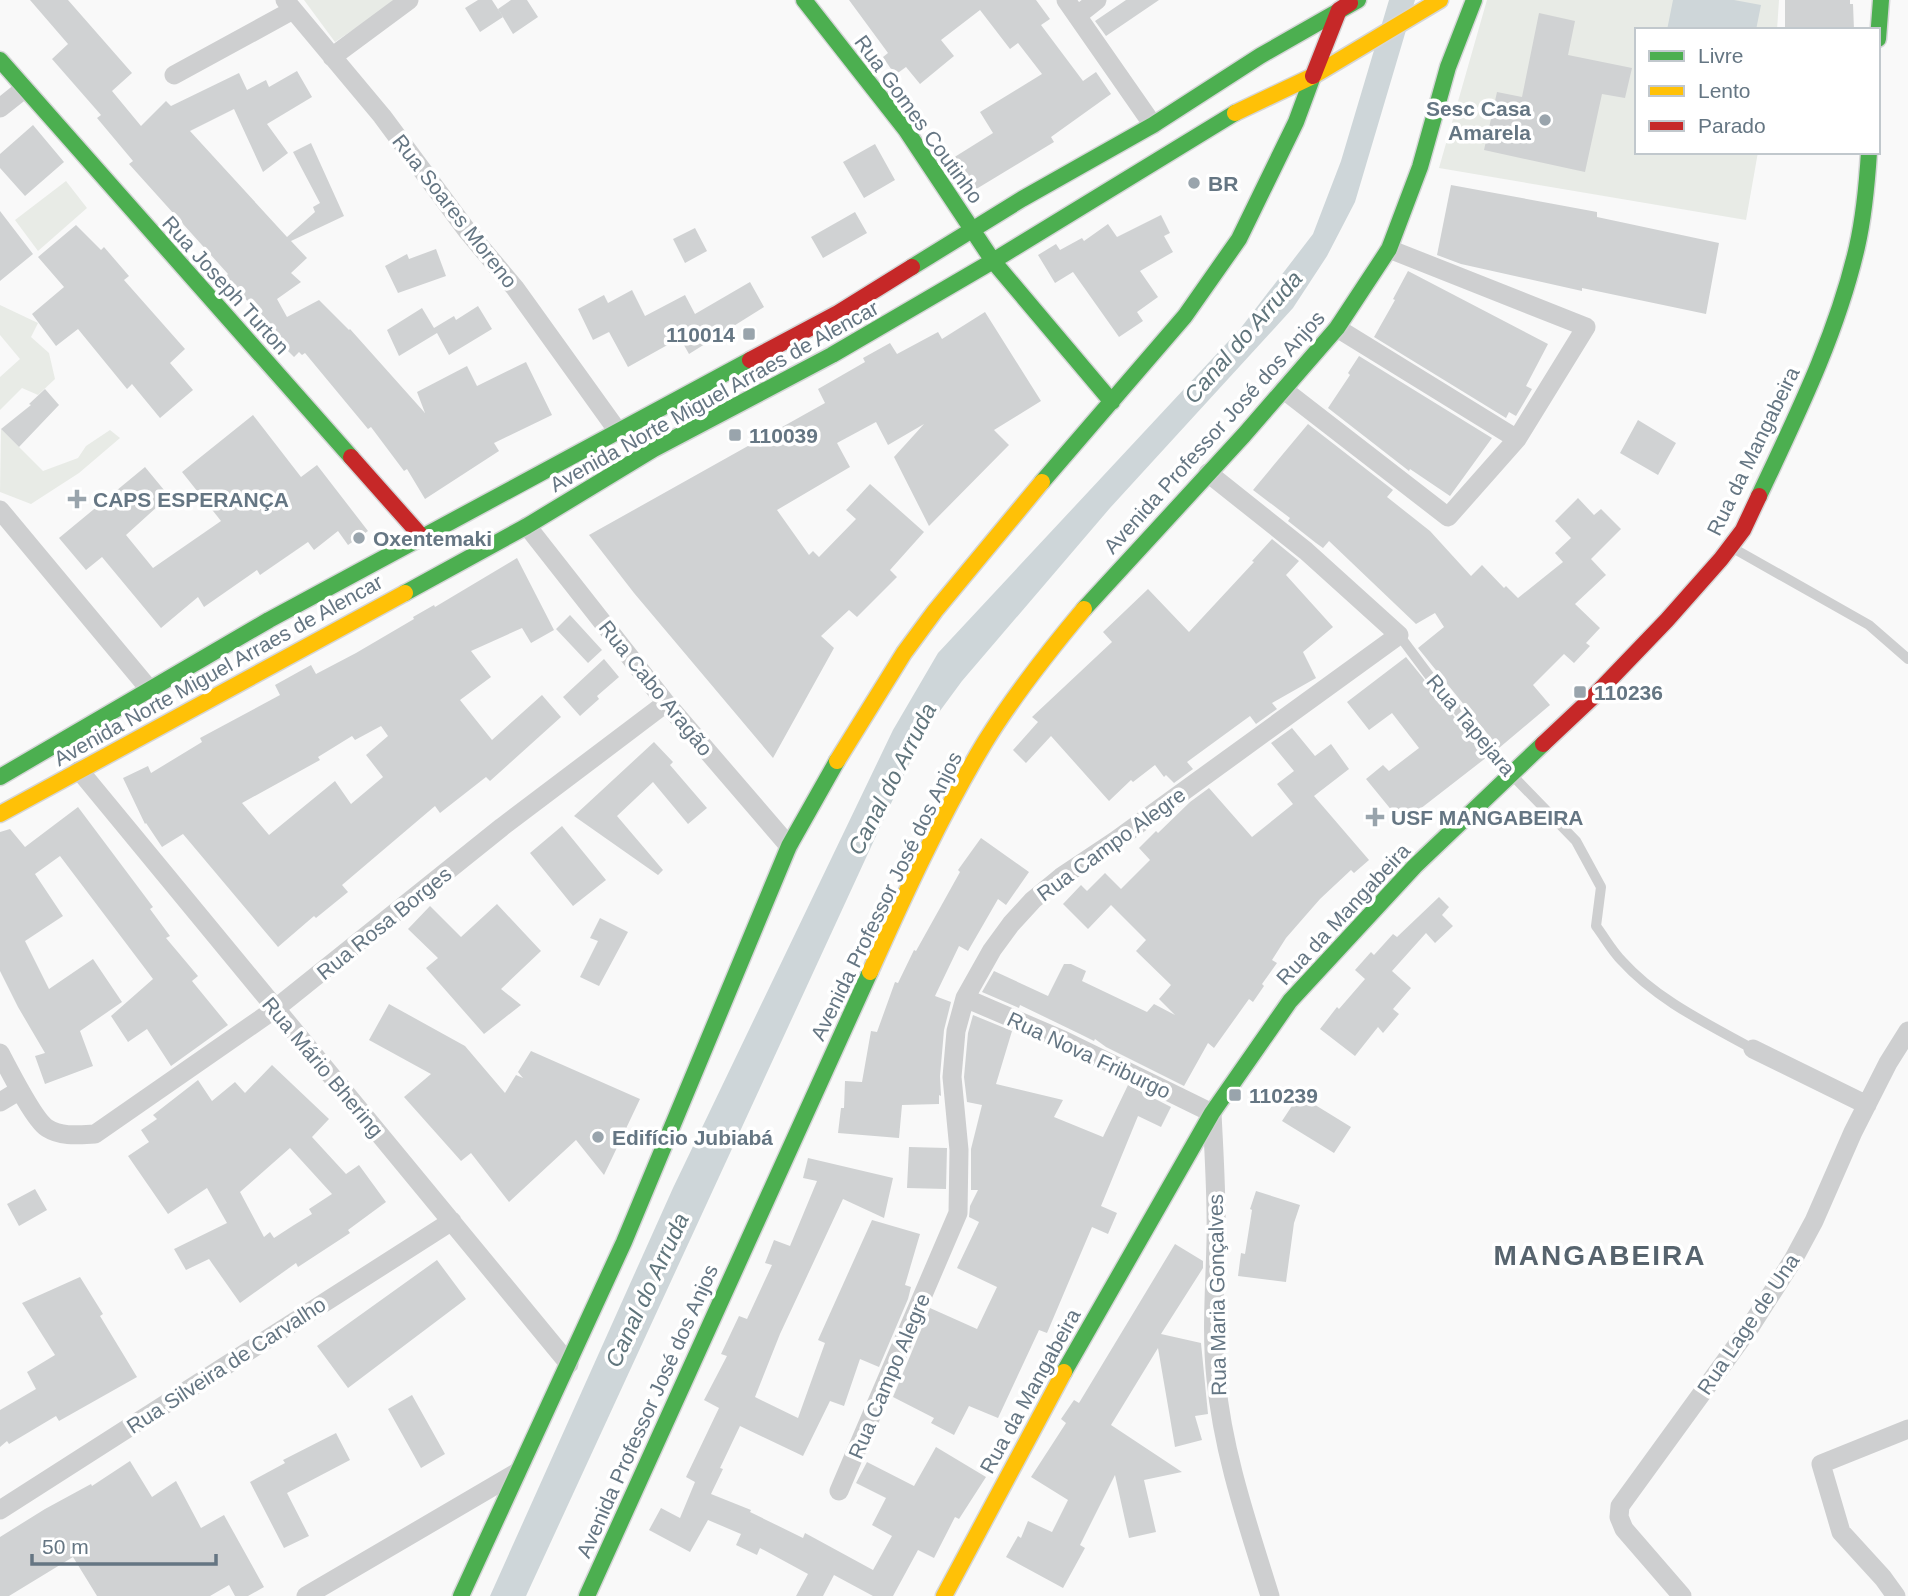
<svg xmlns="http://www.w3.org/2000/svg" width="1908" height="1596" viewBox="0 0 1908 1596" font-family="Helvetica,sans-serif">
<rect width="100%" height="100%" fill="#f9f9f9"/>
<!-- green -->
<path fill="#e8ebe6" d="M304,0H397L335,42Z
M1487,0H1779L1777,30H1637V152H1758L1746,220L1439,168Z
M66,181L87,208L38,251L15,220Z
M0,305L38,323L31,337L49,353L55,379L38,395L22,388L0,410V377L20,359L0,335Z
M1,429L43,471L78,458L86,446L110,430L120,438L79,473L31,504L0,492Z"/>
<!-- water -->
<path fill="#ced6d9" d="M1389,0H1415L1355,202L1327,256L1293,308L1110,508L962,681L923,734L526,1596H490L673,1188L893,730L938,653L1240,329L1313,234L1341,161Z
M1673,0H1734L1761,5L1756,30H1667Z"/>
<!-- building -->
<path fill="#d0d2d3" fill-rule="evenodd" d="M30,0H68L132,73L112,91L141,126L166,101L171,106L239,73L247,90L266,80L269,87L297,71L312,97L267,124L288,153L263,172L234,109L190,131L287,237L315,212L313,207L320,203L293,152L311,143L344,216L291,241L307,258L291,273L301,282L277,299L287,317L319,300L349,330L350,329L425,413L417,392L467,366L477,386L526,362L552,415L494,443L499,451L425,499L407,469L404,471L371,427L368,429L305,353L302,355L299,352L294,357L260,323L265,318L224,278L228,274L129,164L133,161L97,118L101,115L52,59L68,44Z
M478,0H492L503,17L480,32L465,8Z
M511,0H527L538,17L513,34L498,9Z
M849,0H1036L1050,19L1041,25L1083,81L1096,72L1111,94L1051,137L1054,142L973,191L953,158L993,133L980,112L1042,74L1018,43L1010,49L980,10L941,40L954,56L920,84L906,67L895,75L883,57L888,53Z
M1126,0H1159L1106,36L1095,21Z
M1785,0H1850V4H1853L1854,30L1785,29Z
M1539,13L1575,21L1568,55L1632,68L1625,98L1602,94L1585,172L1484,150L1497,92L1522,97Z
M33,125L64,162L25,196L0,168V154Z
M875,144L895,180L864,198L843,162Z
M1451,185L1597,212V217L1719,243L1706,314L1582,288V291L1461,264L1437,255Z
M0,211L33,254L0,281Z
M855,212L867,233L823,258L811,237Z
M1161,215L1170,233L1164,236L1173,252L1140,271L1158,297L1137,312L1143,321L1119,337L1073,272L1055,283L1038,255L1056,244L1060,250L1082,238L1084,241L1108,224L1117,237Z
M76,225L101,250L104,247L129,276L124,280L185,349L170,363L193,390L160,418L132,384L127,389L78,329L56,346L32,314L64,287L38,257Z
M695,228L707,251L685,263L673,239Z
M436,249L446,276L398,293L385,266L407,254L409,259Z
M1408,271L1548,344L1526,386L1532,389L1516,416L1509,412L1506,418L1374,337L1395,300L1393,299Z
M750,282L764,307L689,354L680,338L628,367L609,332L593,340L578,309L604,295L608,303L632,290L645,316L685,295L695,314Z
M478,306L492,329L449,355L437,333L399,356L387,330L422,308L434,328L454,316L456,320Z
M985,312L1041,401L994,430L1009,445L929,526L894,457L924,424L888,445L876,422L837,443L850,467L777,510L809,555L813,551L819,557L856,519L846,510L870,484L924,532L890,570L897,577L857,617L849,610L821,636L834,648L773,758L634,593L589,535L825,403L818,389L865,362L863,358L890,343L897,354L938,332L942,339Z
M1359,356L1492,438L1450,496L1410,469L1409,471L1328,408L1350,375L1348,373Z
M45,389L59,405L19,447L1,429L31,405L29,404Z
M253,415L301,477L317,465L368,531L348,545L338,531L314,550L308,542L260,575L257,570L204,607L198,597L161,628L102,557L86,570L59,538L145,467L169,496L126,535L153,568L221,521L182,472Z
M1638,420L1676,443L1658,475L1620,453Z
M1308,424L1393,490L1387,497L1430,531L1471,576L1482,565L1504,588L1506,586L1518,598L1563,562L1555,553L1571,538L1555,521L1578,498L1594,515L1601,509L1621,529L1591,559L1606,575L1575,604L1600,628L1586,643L1590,646L1574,663L1564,654L1533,685L1550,705L1499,748L1418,648L1444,627L1435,613L1416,624L1329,541L1323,548L1316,543L1288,521L1290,518L1253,490Z
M1272,539L1299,561L1286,575L1333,627L1303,652L1316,678L1272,703L1277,709L1256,724L1250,716L1187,762L1193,769L1174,783L1166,775L1164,777L1155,765L1133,782L1131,780L1109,801L1051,736L1026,763L1013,750L1038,722L1032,717L1112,642L1103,632L1148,589L1189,632L1254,562L1252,561Z
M517,558L554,630L531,643L522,628L471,651L491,677L460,700L492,740L542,695L561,717L490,781L486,777L440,813L435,806L342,885L348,892L316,918L314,916L278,947L183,834L162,847L146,823L145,824L123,778L148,766L151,773L202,742L200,738L280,695L275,685L311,665L316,674L356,653L414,619L413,617L434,605L435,607ZM381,726L388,736L366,755L383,777L351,804L335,781L269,835L242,803L320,760L318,757L352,736L355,740Z
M570,615L602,650L588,663L556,629Z
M1406,657L1487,757L1402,823L1366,779L1383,765L1389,771L1419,748L1392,713L1369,730L1347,702Z
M604,659L619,677L597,696L599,699L580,716L563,697Z
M1292,728L1315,756L1331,744L1349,769L1314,796L1369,860L1354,873L1351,870L1320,899L1286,938L1272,960L1277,963L1262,984L1264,986L1253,1002L1249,999L1214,1048L1208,1043L1184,1086L1106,1047L1095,1039L1094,1041L1080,1034L1020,1005L1019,1008L982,992L994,971L1048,996L1064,964H1071L1086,971L1082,981L1147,1012L1154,1004L1175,1015L1159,999L1171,985L1136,951L1146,940L1111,905L1088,929L1063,904L1081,885L1087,891L1105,873L1121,889L1150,860L1139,848L1156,831L1158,833L1190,802L1209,788L1252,837L1293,804L1277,784L1294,771L1271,743Z
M654,742L673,762L670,765L707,808L688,824L653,782L617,816L663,870L658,875L574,816Z
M78,807L153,907L150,909L170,936L166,938L198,976L192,981L228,1025L171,1066L147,1029L128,1042L111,1016L153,979L60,856L35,874L63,916L25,941L49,989L93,959L122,1002L80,1031L93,1066L45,1084L35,1056L45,1053L18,1007L0,971V832L10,829L25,847Z
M562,826L606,880L573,906L530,853Z
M981,838L1029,872L1006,905L998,899L968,951L959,946L935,996L951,1002L944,1030L940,1076L941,1096L939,1095V1104L902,1105L899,1138L838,1133L841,1108H844L845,1081L862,1082L871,1031L877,1032L895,982L898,983L914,950L916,951L960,872L958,870Z
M1439,897L1449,907L1442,915L1453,926L1435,943L1426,933L1392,971L1411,988L1393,1009L1399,1014L1383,1033L1378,1027L1355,1056L1320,1029L1337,1007L1339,1009L1365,979L1355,970L1371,952L1374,955L1393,934L1397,937Z
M497,904L541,951L501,989L521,1005L484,1034L426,968L438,958L408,929L430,906L461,937Z
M600,918L628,932L599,986L580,977L598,941L590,938Z
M389,1004L465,1046L505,1093L516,1075L523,1078L518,1072L531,1051L640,1099L604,1175L576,1140L509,1202L471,1153L461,1161L404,1097L431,1074L369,1040Z
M973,1015L1012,1031L996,1084L1063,1100L1054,1117L1103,1137L1128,1085L1171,1107L1161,1127L1138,1116L1101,1206L1117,1213L1108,1234L1092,1227L1047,1333L1039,1330L998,1418L969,1406L954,1435L931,1423L934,1418L893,1397L930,1308L977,1329L997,1287L957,1268L979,1222L969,1217L970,1206L978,1190H971V1149L982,1105L967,1102L964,1077L968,1033Z
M272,1065L329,1119L312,1137L346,1174L359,1165L386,1202L348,1230L350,1233L298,1267L296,1263L240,1303L209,1259L186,1270L174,1249L227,1223L207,1188L168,1214L128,1156L149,1142L141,1130L157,1119L153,1115L198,1080L212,1101L235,1082L245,1093ZM290,1148L332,1194L309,1209L312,1214L294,1225L274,1238L270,1232L264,1237L240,1192Z
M1299,1095L1351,1127L1334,1153L1282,1121Z
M909,1147L947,1148L946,1189L907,1188Z
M808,1158L893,1178L884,1218L843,1199L780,1334L755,1397L798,1418L825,1343L818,1340L872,1220L920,1234L905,1285L911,1287L908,1299L879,1367L860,1359L844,1406L830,1401L803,1456L740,1426L720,1468L723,1469L711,1494L751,1510L750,1512L803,1538L805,1533L873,1570L892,1536L872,1525L886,1498L856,1483L867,1462L914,1486L936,1447L986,1477L959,1519L955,1517L934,1558L918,1550L893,1596H873L834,1575L823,1596H796L808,1574L760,1548L757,1555L736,1545L741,1534L708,1520L690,1552L649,1530L661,1508L680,1518L695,1482L686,1477L719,1408L704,1400L727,1356L721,1354L739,1316L747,1319L772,1265L765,1263L774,1240L790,1246L817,1181L803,1178Z
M35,1189L47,1210L19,1226L7,1204Z
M1256,1191L1300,1205L1294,1223L1286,1282L1238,1276L1241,1253L1245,1254L1252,1210L1250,1209Z
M1175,1244L1203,1261V1268L1161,1334L1201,1343L1208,1414L1195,1416L1202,1440L1175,1447L1158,1348L1111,1425L1182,1472L1144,1480L1156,1532L1129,1538L1115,1475L1080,1545L1085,1548L1063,1588L1006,1557L1018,1536L1021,1538L1028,1521L1052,1532L1068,1500L1031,1477L1066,1423L1061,1419L1074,1400L1079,1403Z
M437,1260L466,1299L348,1388L317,1346Z
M80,1277L103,1314L100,1316L137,1377L59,1421L56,1416L9,1444L7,1441L0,1447V1410L36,1389L27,1372L55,1355L22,1303Z
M412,1395L445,1454L421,1468L388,1409Z
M336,1433L350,1460L287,1493L309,1536L284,1548L250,1482L285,1463L283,1460Z
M130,1461L152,1497L176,1481L201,1528L224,1515L264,1587L248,1596H235L229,1585L210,1596H97L73,1557L9,1596H0V1537L45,1509L91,1484L92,1486Z"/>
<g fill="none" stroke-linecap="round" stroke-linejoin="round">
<!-- fast casing -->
<g stroke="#d5d6d7" stroke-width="19">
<path id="fast" d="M804,0L906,130L993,261L1112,402
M1878,39L1881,0
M0,60L351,457
M912,267L1022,199L1153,125L1260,56L1358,0
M1042,482L1185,316L1239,239L1296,122L1313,76
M1759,496C1797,415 1837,334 1857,247C1864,216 1867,184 1869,152
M405,593L527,526L654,449L832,355L993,261L1235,113
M1084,609L1244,435L1337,328L1389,249L1420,167L1448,67L1474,0
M0,777L269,620L750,360
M1064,1372L1212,1113L1290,1001L1415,866L1543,744
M461,1596L624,1242L789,846L837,761
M587,1596L870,972"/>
</g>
<!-- slow casing -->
<g stroke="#d5d6d7" stroke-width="19">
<path id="slow" d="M1235,113L1313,76L1440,0
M837,761L904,653L935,611L1042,482
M0,814L405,593
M870,972C905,894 941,815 985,742C1014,695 1048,652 1084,609
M944,1596L1064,1372"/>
</g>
<!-- jam casing -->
<g stroke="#d5d6d7" stroke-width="19">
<path id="jam" d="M1313,76L1339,10L1350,3
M750,360L838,313L912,267
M351,457L422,537
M1543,744L1594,696L1667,620L1721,559L1743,530L1759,496"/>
</g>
<!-- lane -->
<path stroke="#cecfd0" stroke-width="10" d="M1731,547L1869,625L1908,659
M1399,635L1431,678L1510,773L1576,841L1601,887L1596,926C1605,938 1612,951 1622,961C1657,1000 1708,1024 1753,1049"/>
<!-- street -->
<path stroke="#cecfd0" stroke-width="19" d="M285,0L382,116L468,232L515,288L617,430
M1066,0L1153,125
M1078,15L1097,0
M332,57L409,0
M174,75L293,10
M0,108L24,89
M1337,328L1517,439
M1284,390L1448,517L1517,439L1586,327L1389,249
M0,510L150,690
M527,526L666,703L789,846
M79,770L569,1364
M965,998L1063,1040L1212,1113C1214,1155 1217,1198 1216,1241C1215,1287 1211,1333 1216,1379C1223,1454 1248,1525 1270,1596
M1753,1049L1867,1105
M0,1053C8,1068 34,1120 47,1128C61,1137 78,1135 95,1134L275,1009L502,827L666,703
M0,1102L20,1090
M839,1491L958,1213L959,1150L952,1077L956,1031L965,998L992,950L1011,924L1033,900L1061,877L1115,841L1399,635L1306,551L1208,473
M0,1510L452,1221
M306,1596L516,1473
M1682,1596L1624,1529L1619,1517L1620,1506L1750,1327L1793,1260L1814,1221L1853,1132L1888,1063L1908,1031
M1896,1596L1883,1578L1841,1532L1821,1464L1908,1429"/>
<!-- fast -->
<use href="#fast" stroke="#4caf50" stroke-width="16"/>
<!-- slow -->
<use href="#slow" stroke="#ffc107" stroke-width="16"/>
<!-- jam -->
<use href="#jam" stroke="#c62828" stroke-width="16"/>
</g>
<!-- markers -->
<g fill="#99a4ac" stroke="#fff" stroke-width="2.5">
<circle cx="1545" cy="120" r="7"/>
<circle cx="1194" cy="183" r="7"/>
<rect x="742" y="327" width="14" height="14" rx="3.5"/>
<rect x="728" y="428" width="14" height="14" rx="3.5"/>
<path d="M73.5 488.5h7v7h7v7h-7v7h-7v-7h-7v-7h7z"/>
<circle cx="359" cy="538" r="7"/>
<rect x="1573" y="685" width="14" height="14" rx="3.5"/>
<path d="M1371.5 806.5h7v7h7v7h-7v7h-7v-7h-7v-7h7z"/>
<rect x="1228" y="1088" width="14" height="14" rx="3.5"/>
<circle cx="598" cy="1137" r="7"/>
</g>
<g text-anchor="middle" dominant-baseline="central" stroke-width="7" stroke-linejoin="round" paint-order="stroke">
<!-- poi labels -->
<g font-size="21" font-weight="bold" fill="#657683" stroke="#fff" text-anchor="start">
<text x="1531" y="108" text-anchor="end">Sesc Casa<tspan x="1531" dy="24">Amarela</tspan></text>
<text x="1208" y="183">BR</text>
<text x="735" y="334" text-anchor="end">110014</text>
<text x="749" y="435">110039</text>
<text x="93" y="499">CAPS ESPERANÇA</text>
<text x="373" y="538">Oxentemaki</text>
<text x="1594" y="692">110236</text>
<text x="1391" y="817">USF MANGABEIRA</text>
<text x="1249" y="1095">110239</text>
<text x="612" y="1137">Edifício Jubiabá</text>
</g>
<!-- street labels -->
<g font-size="21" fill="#657683" stroke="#fff">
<text transform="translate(919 119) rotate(54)">Rua Gomes Coutinho</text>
<text transform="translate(455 211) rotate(52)">Rua Soares Moreno</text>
<text transform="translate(226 285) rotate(48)">Rua Joseph Turton</text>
<text transform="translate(714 396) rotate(-29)">Avenida Norte Miguel Arraes de Alencar</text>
<text transform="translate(1214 432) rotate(-48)">Avenida Professor José dos Anjos</text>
<text transform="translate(1753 451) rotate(-64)">Rua da Mangabeira</text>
<text transform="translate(218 670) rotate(-29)">Avenida Norte Miguel Arraes de Alencar</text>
<text transform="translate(656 688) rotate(51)">Rua Cabo Aragão</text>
<text transform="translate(1471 725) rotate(50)">Rua Tapejara</text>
<text transform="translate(1111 844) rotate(-36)">Rua Campo Alegre</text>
<text transform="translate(886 896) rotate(-64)">Avenida Professor José dos Anjos</text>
<text transform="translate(1343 914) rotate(-47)">Rua da Mangabeira</text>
<text transform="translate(384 923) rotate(-39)">Rua Rosa Borges</text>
<text transform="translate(1089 1055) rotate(25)">Rua Nova Friburgo</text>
<text transform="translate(323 1067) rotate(50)">Rua Mário Bhering</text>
<text transform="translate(1217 1295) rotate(-91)">Rua Maria Gonçalves</text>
<text transform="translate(1748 1324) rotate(-56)">Rua Lage de Una</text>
<text transform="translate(226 1365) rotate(-33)">Rua Silveira de Carvalho</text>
<text transform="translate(889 1376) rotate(-67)">Rua Campo Alegre</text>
<text transform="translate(1030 1391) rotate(-61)">Rua da Mangabeira</text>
<text transform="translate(647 1411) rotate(-66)">Avenida Professor José dos Anjos</text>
</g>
<!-- water labels -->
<g font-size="23" font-style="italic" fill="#60757c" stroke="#fff">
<text transform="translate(1243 337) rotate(-49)">Canal do Arruda</text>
<text transform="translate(892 779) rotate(-63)">Canal do Arruda</text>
<text transform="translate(647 1290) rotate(-65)">Canal do Arruda</text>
</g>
<!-- district labels -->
<g font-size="28" font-weight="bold" letter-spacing="2" fill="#57646e" stroke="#fff">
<text x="1600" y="1255">MANGABEIRA</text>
</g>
</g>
<!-- legend -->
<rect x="1635" y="28" width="245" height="126" fill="#ffffff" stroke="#c1c8cd" stroke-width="2"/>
<rect x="1649" y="51" width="35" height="10" fill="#4caf50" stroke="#c1c8cd" stroke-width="2"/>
<text x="1698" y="63" font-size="21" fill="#657683">Livre</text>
<rect x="1649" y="86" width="35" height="10" fill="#ffc107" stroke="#c1c8cd" stroke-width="2"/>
<text x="1698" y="98" font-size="21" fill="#657683">Lento</text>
<rect x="1649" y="121" width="35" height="10" fill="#c62828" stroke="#c1c8cd" stroke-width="2"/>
<text x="1698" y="133" font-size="21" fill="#657683">Parado</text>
<!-- scale -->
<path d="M32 1554v10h184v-10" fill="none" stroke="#657683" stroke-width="3.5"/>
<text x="42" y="1554" font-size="21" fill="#657683" stroke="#ffffff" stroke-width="5" paint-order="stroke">50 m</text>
</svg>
